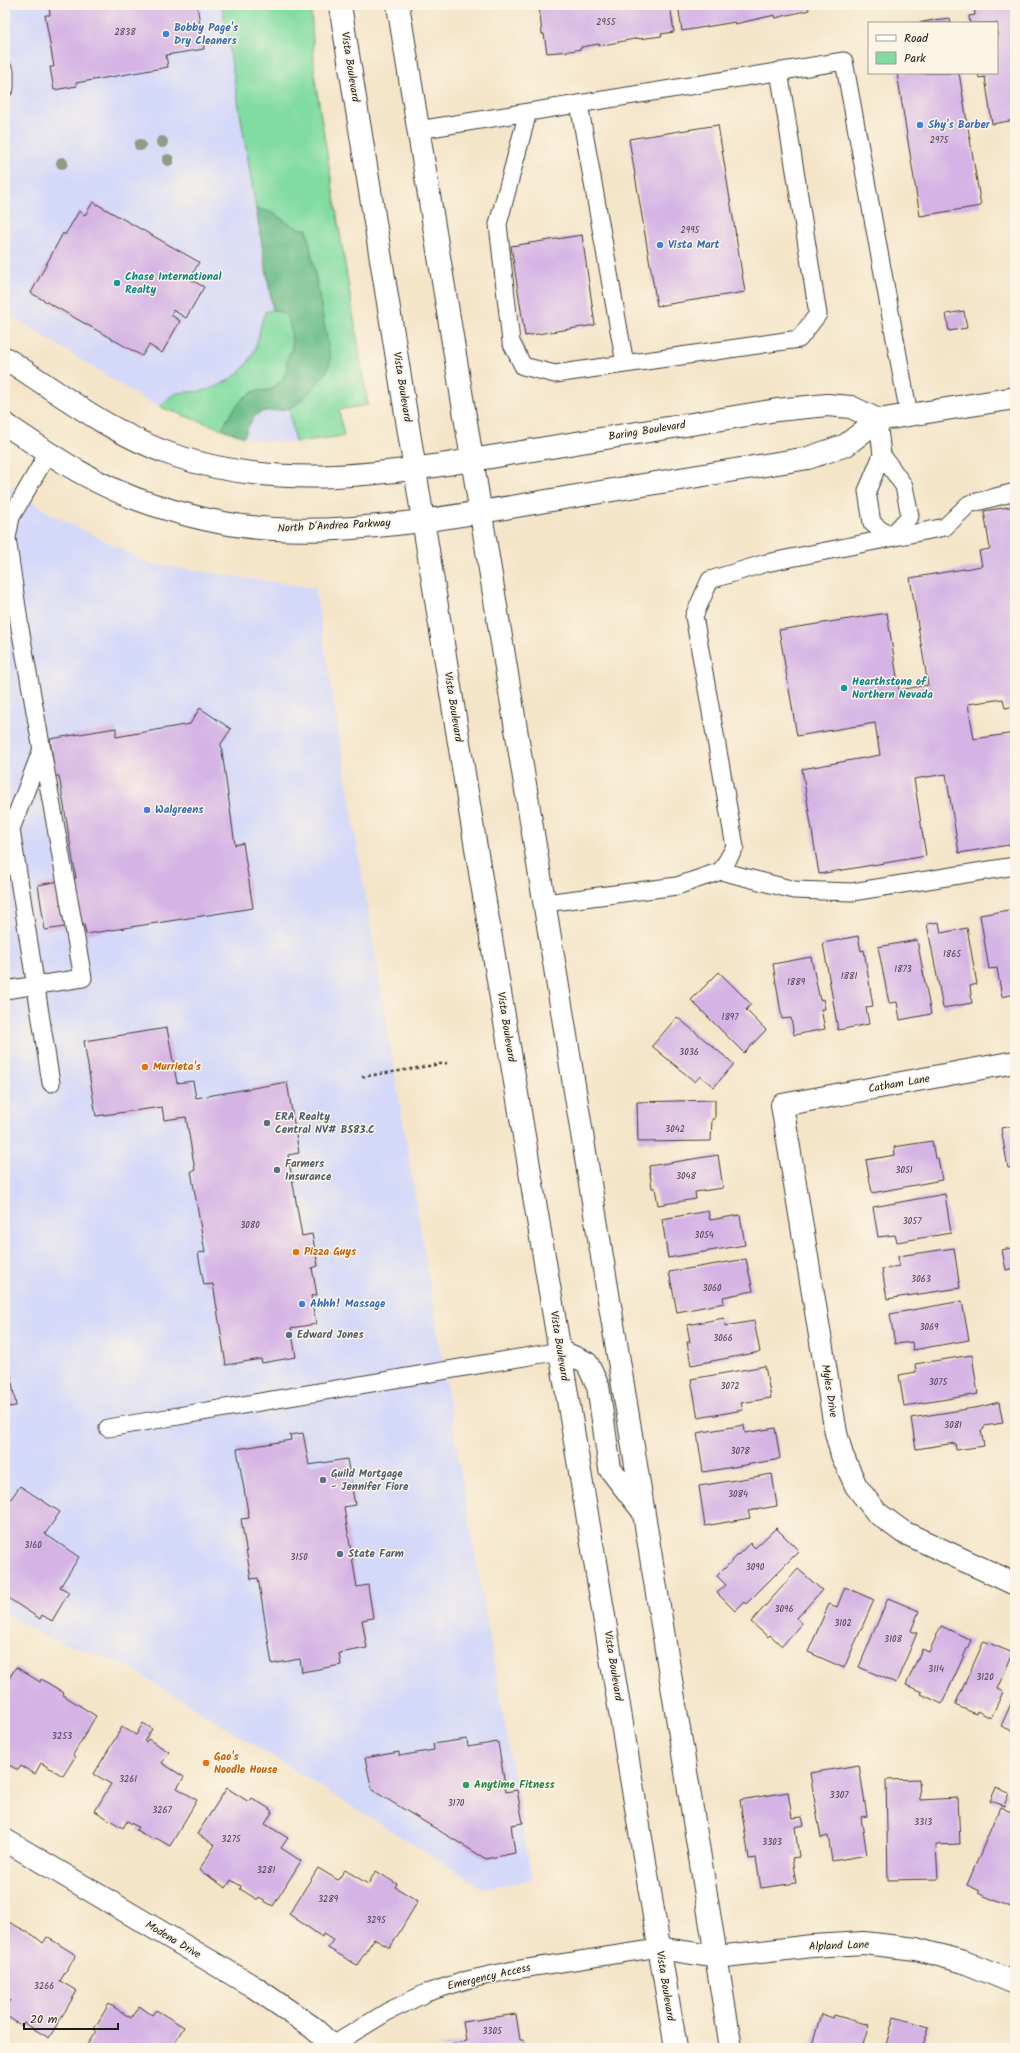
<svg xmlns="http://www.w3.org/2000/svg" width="1020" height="2053" viewBox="0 0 1020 2053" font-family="Kalam,sans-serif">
<rect width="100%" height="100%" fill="#fcf5e5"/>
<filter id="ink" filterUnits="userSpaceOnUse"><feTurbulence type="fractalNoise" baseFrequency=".025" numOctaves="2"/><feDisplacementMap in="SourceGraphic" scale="8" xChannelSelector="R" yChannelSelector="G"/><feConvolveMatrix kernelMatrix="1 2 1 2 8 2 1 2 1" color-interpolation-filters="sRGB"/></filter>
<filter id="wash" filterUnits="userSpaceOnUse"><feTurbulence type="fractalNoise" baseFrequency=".012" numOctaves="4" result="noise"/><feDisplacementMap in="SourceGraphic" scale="16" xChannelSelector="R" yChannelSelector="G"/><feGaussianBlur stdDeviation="0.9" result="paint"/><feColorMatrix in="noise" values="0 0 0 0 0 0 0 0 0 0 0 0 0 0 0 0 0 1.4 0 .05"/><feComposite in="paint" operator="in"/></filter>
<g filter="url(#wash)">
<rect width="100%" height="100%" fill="#f4e5c9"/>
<!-- built -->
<path fill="#d4d8f9" d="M5,5H222L295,442L262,441L244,437L183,416L160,407L145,400L5,312Z
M5,482L51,514L151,564L315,588L459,1462L532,1880L483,1888L122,1663L46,1637L5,1613Z"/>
<!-- green -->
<path fill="#81dca2" stroke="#4e7c5f" d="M222,5H311L315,79L368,405L339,410L344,436L295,442L284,378L271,390L255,391L244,397L228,418L222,429L160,407C176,388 180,394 201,391C219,388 239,376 249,361C260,343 258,330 265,312L273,310Z"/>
<!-- forest -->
<path fill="#68bc88" stroke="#426c52" d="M256,209C280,209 286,230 307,229L331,361C329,365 328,370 326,373C322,378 299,404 294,406C266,419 259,397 244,437L222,429C229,416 239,398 254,392C264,388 267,395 279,383C292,369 282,362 292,350C291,334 293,312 273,310Z"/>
<g id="blocks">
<!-- building -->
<path fill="#d5b3e5" d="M49,5H197L204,49L166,55L168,67L76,83L77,86L54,90L50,67H54L45,15H50Z
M539,5H670L674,32L661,34L662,36L639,39V38L599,46V44L581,47V49L570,51L547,53L544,34H542Z
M678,5H808L809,10L775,18V15L735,24V22L682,31Z
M974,5H1015V120L992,124L985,77L979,78L978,73H997V23H970L969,16L975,15Z
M950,18L951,23H919L933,20Z
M897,73H959L981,206L920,216Z
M718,125L745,292L657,306L629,139Z
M93,202L199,262L190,279L204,287L186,318L173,310L171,315L180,321L162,353L149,345L142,356L31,293L63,233L65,235L79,211L85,215Z
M582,235L595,325L525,336L511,246Z
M964,311L967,328L949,331L946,314Z
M1015,506V706L1005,708L1003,699L968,704L974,739L1015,733V844L959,853L946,774L914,779L926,856L819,874L802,769L880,755L875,723L797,736L779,630L887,613L899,690L928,685L910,578L982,566L979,551L990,549L984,511Z
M200,708L231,729L221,744L235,845L243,843L253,908L86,934L84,924L45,930L38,885L76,878L59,776H55L50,739L116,728V737L190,724Z
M1015,909V994L1002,997L997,968L989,969L980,915Z
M939,922L941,933L967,928L977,984L970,986L972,1003L943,1008L927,924Z
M858,936L861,951L864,950L873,1006L866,1007L869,1024L838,1030L823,943Z
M917,940L931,1014L900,1020L897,1002L889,1003L878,947Z
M811,957L820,1000L823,999L825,1009H821L825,1029L794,1035L791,1018L782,1019L773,964Z
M719,972L751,1004L746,1010L766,1030L744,1053L691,1000Z
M677,1017L734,1064L714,1087L700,1076L695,1082L652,1046Z
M167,1028L177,1083L193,1081L196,1098L287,1082L299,1153L288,1155L302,1236L312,1234L318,1266L312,1268L317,1295L311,1296L316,1324L291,1328L296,1357L262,1363L261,1359L226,1365L213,1284L204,1285L198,1253L205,1252L191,1171L195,1170L186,1117L164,1120L162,1107L96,1116L84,1041Z
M715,1100V1119H712L711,1141L638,1142L637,1102Z
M1015,1126V1167L1008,1168L1001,1128Z
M932,1141L935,1158H938L942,1180L872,1193L866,1160L895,1155L894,1147Z
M718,1155L723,1188L695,1192L696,1199L658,1205L655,1188H652L649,1166Z
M945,1194L951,1233L897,1242L895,1235L878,1237L873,1207Z
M708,1211L710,1220L740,1215L745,1245L668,1258L662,1219Z
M1015,1247V1268L1006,1270L1002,1250Z
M954,1248L960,1288L887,1299L882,1269L899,1266L898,1256Z
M746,1259L753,1291L723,1297L724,1303L677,1312L669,1272Z
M962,1301L969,1340L913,1350L912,1342L895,1344L890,1314Z
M724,1318L725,1326L754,1321L760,1352L691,1365L687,1342H690L687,1325Z
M5,1340L16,1406L5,1407Z
M972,1355L978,1394L904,1406L899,1375L916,1372L915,1364Z
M765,1366L771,1398L741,1403L743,1410L698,1418L691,1379Z
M999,1402L1003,1423L984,1426V1429L981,1430L984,1446L956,1450L955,1443L916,1449L911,1418L980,1407Z
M744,1425L745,1433L775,1428L780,1458L775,1460L703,1472L697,1433Z
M303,1433L309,1465L347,1459L355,1505L344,1507L347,1527L357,1587L368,1585L373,1618L362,1620L367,1648L339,1653L341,1665L302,1672L300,1659L272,1664L258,1578L251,1579L241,1519L249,1518L237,1449L291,1440L290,1435Z
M772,1474L777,1506L748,1511L750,1518L705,1526L699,1486Z
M20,1486L60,1512L45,1534L79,1557L60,1587L69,1592L52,1621L42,1615L40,1619L5,1596V1507Z
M776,1528L799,1551L746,1604L744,1602L735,1611L717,1593L726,1585L717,1576L750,1543L755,1548Z
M798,1569L822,1590L797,1618L802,1623L782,1646L770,1635L768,1637L751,1622Z
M845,1587L874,1600L844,1668L808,1652L829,1604L837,1607Z
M888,1598L919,1611L911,1631L917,1633L896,1683L859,1667Z
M941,1626L971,1640L942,1704L921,1694L922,1692L906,1685L922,1649L929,1652Z
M984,1641L1013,1653L997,1689L1003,1692L991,1718L977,1711L976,1714L955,1705Z
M16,1667L40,1682L41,1679L61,1691L64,1693L63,1695L96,1716L73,1755L75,1757L63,1776L41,1763L35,1774L21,1766L18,1770L5,1763V1685Z
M1015,1695V1732L1001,1726Z
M143,1723L152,1729L144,1741L146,1742L148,1739L169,1752L162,1763L184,1777L177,1788L197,1800L170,1846L156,1838L154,1840L136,1830L138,1827L127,1821L123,1828L95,1811L111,1784L94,1774L122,1727L136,1735Z
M467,1739L468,1747L498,1742L506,1792L517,1790L523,1823L511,1825L515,1853L486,1859L372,1790L365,1758L399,1752V1756L434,1750L433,1744Z
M859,1765L867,1816L861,1817L867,1855L832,1861L828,1836L821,1838L810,1773Z
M919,1779L920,1800L958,1798L960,1844L936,1845L938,1879L888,1880L886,1780Z
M227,1788L249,1802L252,1798L273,1811L265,1824L288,1838L281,1848L301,1861L273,1906L259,1898L258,1900L240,1889L241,1886L231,1880L226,1888L199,1870L215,1845L197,1834Z
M996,1788L1009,1793L1004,1806L990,1801Z
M788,1792L792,1818L802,1817L804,1825L795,1827L799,1857L792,1858L796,1883L761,1888L756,1858L749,1859L740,1800Z
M1000,1807L1015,1814V1897L1011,1907L982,1895L978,1893L980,1891L967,1885Z
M318,1868L338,1880L345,1870L368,1884L376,1871L397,1884L395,1887L418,1901L390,1948L374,1939L357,1965L328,1948L333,1940L323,1934L322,1937L289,1914Z
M5,1920L33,1935L43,1943L47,1937L76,1955L60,1981L77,1991L49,2038L24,2023L22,2026L5,2015V2008L10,2000L5,1997Z
M109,2004L131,2018L139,2006L152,2015L156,2010L184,2027L171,2048H85L96,2031L94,2029Z
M516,2014L520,2040H524L525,2048H434L466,2041L463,2022Z
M821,2014L833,2018L834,2015L869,2025L862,2048H811Z
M894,2017L929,2027L922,2048H885Z"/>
</g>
</g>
<g filter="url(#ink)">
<use href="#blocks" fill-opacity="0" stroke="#3c3a36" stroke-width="1"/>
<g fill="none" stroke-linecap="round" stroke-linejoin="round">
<!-- lane casing -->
<g stroke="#3c3a36" stroke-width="19">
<path id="lane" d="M5,71V88
M579,104L625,364
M528,112L498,224L511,342L523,366L555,374L799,339L818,314L779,71
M418,130L844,61L909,415
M878,420L882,455L867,491L872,523L890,537L910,516L904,486L882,455
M42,749L11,829L51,1083
M721,871L794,890L852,892L1015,866
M545,903L677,886L721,871L735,847L694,616L710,580L766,563L945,527L969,504L1015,492
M5,990L83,978L20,628L7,538L11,517L48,453
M108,1428L560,1351
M333,2045L387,2012L426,1993L467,1980L508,1971L659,1948"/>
</g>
<!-- street casing -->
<g stroke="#3c3a36" stroke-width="24">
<path id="street" d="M1015,1062L782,1105L836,1433L842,1455L856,1486L877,1513L903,1532L1015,1584
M5,1840L254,1987L312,2027L335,2048
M659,1948L717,1957L812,1946L864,1943L916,1949L964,1962L1015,1983"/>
</g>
<!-- secondary casing -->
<g stroke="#3c3a36" stroke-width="24">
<path id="secondary" d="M340,5L476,848L676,2048
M398,5L731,2048
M5,358C59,393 112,434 173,455C289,496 415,469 533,450C614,437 696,423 777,410L827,405L851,407L878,420
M5,424C51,455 97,487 151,504C190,517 232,527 274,529C364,534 463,515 552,500C638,486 723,472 808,458L846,445L878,420L1015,398
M560,1351L587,1363L598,1386L610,1469L642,1510"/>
</g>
<!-- path -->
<path stroke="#3c3a36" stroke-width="2.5" stroke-dasharray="3 3" stroke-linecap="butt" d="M362,1077L447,1063"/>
<!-- lane -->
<use href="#lane" stroke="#fff" stroke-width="17"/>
<!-- street -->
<use href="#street" stroke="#fff" stroke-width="22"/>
<!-- secondary -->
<use href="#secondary" stroke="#fff" stroke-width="22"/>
</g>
<!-- trees -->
<g fill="#909b84">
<circle cx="162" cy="142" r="6"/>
<circle cx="140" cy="145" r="6"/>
<circle cx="168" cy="160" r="6"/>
<circle cx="62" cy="163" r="6"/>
</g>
</g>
<!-- markers -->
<g fill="#3f7fe0" stroke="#fcf5e5" stroke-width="1.5">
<circle cx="166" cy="34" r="4"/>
<circle cx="920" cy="125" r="4"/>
<circle cx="660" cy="245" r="4"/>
<circle cx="147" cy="810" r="4"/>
<circle cx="302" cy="1304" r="4"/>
</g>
<g fill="#0f9aa8" stroke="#fcf5e5" stroke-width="1.5">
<circle cx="117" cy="283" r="4"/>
<circle cx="844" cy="688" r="4"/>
</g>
<g fill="#e8710a" stroke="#fcf5e5" stroke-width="1.5">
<circle cx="145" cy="1067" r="4"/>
<circle cx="296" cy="1252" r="4"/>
<circle cx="206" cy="1763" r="4"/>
</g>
<g fill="#5c6f8a" stroke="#fcf5e5" stroke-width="1.5">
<circle cx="267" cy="1123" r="4"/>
<circle cx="277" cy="1170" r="4"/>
<circle cx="289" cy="1335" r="4"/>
<circle cx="323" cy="1480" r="4"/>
<circle cx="340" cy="1554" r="4"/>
</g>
<circle fill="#2e9e5b" stroke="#fcf5e5" stroke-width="1.5" cx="466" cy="1785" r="4"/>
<g text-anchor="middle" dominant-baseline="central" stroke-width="3" stroke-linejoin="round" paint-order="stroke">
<!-- number labels -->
<g font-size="9" fill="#4a424e">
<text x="606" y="22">2955</text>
<text x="125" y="32">2838</text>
<text x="939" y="140">2975</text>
<text x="690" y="230">2995</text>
<text x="952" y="954">1865</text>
<text x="903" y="969">1873</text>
<text x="849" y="976">1881</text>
<text x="796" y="982">1889</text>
<text x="730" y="1017">1897</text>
<text x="689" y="1052">3036</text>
<text x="675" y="1129">3042</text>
<text x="904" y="1170">3051</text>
<text x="686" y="1176">3048</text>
<text x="912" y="1221">3057</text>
<text x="250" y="1225">3080</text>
<text x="704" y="1235">3054</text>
<text x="921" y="1279">3063</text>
<text x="712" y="1288">3060</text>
<text x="929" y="1327">3069</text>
<text x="723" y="1338">3066</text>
<text x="938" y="1382">3075</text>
<text x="730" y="1386">3072</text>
<text x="953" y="1425">3081</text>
<text x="740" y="1451">3078</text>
<text x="738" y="1494">3084</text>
<text x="33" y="1545">3160</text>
<text x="299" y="1557">3150</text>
<text x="755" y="1567">3090</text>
<text x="784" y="1609">3096</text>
<text x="843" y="1623">3102</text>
<text x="893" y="1639">3108</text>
<text x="936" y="1669">3114</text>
<text x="985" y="1677">3120</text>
<text x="62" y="1736">3253</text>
<text x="128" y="1779">3261</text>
<text x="839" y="1795">3307</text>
<text x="456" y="1803">3170</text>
<text x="162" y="1810">3267</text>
<text x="923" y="1822">3313</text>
<text x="231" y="1839">3275</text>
<text x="772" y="1842">3303</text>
<text x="266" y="1870">3281</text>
<text x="328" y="1899">3289</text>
<text x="376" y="1920">3295</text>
<text x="44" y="1986">3266</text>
<text x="492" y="2031">3305</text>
</g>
<!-- shop labels -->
<g font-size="11" font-weight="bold" fill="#366cbe" stroke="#fcf5e5" text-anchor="start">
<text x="174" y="28">Bobby Page's<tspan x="174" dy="13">Dry Cleaners</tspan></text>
<text x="928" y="125">Shy's Barber</text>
<text x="668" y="245">Vista Mart</text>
<text x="155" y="810">Walgreens</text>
<text x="310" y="1304">Ahhh! Massage</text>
</g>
<!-- street labels -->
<g font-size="11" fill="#1c1c1c" stroke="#fcf5e5">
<text transform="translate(350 67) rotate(81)">Vista Boulevard</text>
<text transform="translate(402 387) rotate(81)">Vista Boulevard</text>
<text transform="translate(647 431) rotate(-9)">Baring Boulevard</text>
<text transform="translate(334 526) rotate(-3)">North D'Andrea Parkway</text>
<text transform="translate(453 707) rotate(81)">Vista Boulevard</text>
<text transform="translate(506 1027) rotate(81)">Vista Boulevard</text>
<text transform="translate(899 1084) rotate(-10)">Catham Lane</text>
<text transform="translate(559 1346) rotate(81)">Vista Boulevard</text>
<text transform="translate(829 1391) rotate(81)">Myles Drive</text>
<text transform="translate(613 1666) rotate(81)">Vista Boulevard</text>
<text transform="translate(173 1940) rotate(31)">Modena Drive</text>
<text transform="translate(839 1946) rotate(-2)">Alpland Lane</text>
<text transform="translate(489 1977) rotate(-13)">Emergency Access</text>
<text transform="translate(665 1986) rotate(81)">Vista Boulevard</text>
</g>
<!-- culture labels -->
<g font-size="11" font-weight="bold" fill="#0d838f" stroke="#fcf5e5" text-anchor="start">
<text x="125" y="277">Chase International<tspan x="125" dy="13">Realty</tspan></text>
<text x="852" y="682">Hearthstone of<tspan x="852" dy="13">Northern Nevada</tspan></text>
</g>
<!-- food labels -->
<g font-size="11" font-weight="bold" fill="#c56008" stroke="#fcf5e5" text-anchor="start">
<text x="153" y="1067">Murrieta's</text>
<text x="304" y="1252">Pizza Guys</text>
<text x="214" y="1757">Gao's<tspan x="214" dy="13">Noodle House</tspan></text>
</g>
<!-- service labels -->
<g font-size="11" font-weight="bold" fill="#4e5e75" stroke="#fcf5e5" text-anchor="start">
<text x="275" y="1117">ERA Realty<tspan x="275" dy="13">Central NV# B583.C</tspan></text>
<text x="285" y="1164">Farmers<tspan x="285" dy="13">Insurance</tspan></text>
<text x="297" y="1335">Edward Jones</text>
<text x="331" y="1474">Guild Mortgage<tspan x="331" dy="13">- Jennifer Fiore</tspan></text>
<text x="348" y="1554">State Farm</text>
</g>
<!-- leisure labels -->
<g font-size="11" font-weight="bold" fill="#27864d" stroke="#fcf5e5" text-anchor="start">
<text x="474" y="1785">Anytime Fitness</text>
</g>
</g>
<!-- margin -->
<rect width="1020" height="2053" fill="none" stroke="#fcf5e5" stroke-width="20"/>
<!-- legend -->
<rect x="868" y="22" width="130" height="52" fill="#fcf5e5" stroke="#a29e95"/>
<rect x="876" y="35" width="20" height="6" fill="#ffffff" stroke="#a29e95"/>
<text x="904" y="42" font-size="12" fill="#1c1c1c">Road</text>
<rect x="876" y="52" width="20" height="12" fill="#81dca2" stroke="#a29e95"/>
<text x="904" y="62" font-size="12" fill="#1c1c1c">Park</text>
<!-- scale -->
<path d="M24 2023v6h94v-6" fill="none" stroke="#1c1c1c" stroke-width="2"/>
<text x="30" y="2023" font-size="12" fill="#1c1c1c" stroke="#fcf5e5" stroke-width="3" paint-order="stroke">20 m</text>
</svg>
